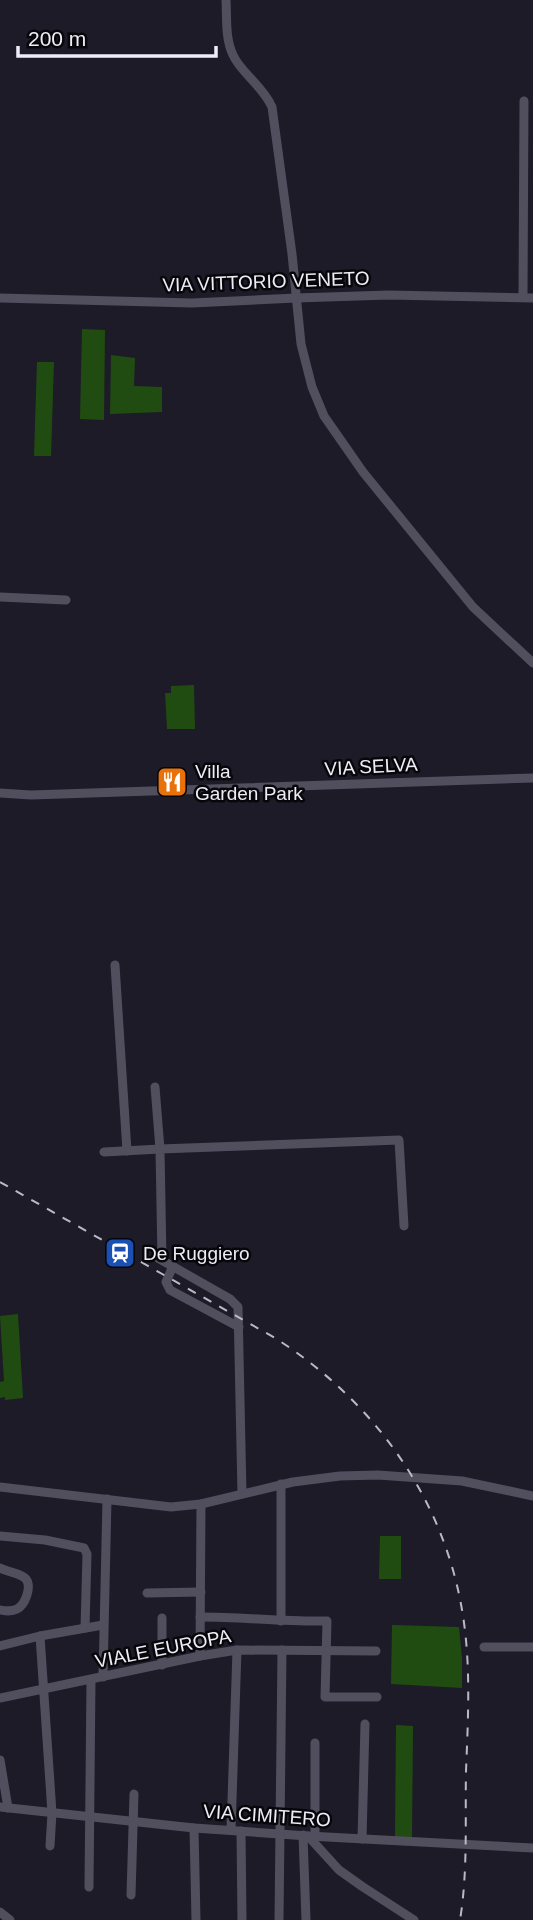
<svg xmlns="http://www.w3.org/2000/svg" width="533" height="1920" viewBox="0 0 533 1920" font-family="Arial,sans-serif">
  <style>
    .green { fill: #204c12 }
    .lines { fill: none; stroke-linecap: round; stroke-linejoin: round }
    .minor { stroke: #514f5e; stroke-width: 9 }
    .rail { stroke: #bbbac4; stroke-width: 2; stroke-dasharray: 9 9; stroke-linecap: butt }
    .labels { text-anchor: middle; stroke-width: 5; stroke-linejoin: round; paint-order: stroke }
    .street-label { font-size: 19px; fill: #eeedf6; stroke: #07070b }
    .poi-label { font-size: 19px; fill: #eeedf6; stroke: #07070b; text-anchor: start }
  </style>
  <rect width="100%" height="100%" fill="#1d1b27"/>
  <!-- green -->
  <g class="green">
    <path d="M82 329 105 330 104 420 80 419Z"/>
    <path d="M111 355 135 358 134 386 162 387V412L110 414Z"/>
    <path d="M37 362H54L51 456H34Z"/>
    <path d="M194 685 195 729H167L165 693H171V686Z"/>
    <path d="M18 1314 23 1398 5 1400V1397L0 1398V1382L4 1381 0 1316Z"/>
    <path d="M380 1536H401V1579H379Z"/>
    <path d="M392 1625 459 1627 462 1658V1688L391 1684Z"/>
    <path d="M396 1725 413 1726 412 1838 395 1837Z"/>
  </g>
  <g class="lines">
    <!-- minor -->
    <g class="minor">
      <path d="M226 0C227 17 225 39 233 55 241 73 262 85 272 107L292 254 301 344 312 387 324 416 363 472 473 607 533 663"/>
      <path d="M523 297 524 101"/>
      <path d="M0 298 192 303 296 298 389 295 533 298"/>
      <path d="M0 597 66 600"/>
      <path d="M0 793 31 795 533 778"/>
      <path d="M115 965 127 1151"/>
      <path d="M104 1152 160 1149 155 1087"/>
      <path d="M158 1258 230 1299 238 1307 242 1494"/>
      <path d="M162 1260 160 1149 399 1140 404 1226"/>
      <path d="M173 1266 166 1282 170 1290 239 1327"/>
      <path d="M281 1484V1621"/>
      <path d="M0 1487 171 1507 201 1504 293 1482 340 1476 378 1475 462 1481 533 1496"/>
      <path d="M0 1536 45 1540 84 1548 87 1554 85 1628"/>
      <path d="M0 1568C7 1572 21 1573 26 1579 32 1587 25 1605 17 1609 11 1612 6 1611 0 1610"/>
      <path d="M147 1593 201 1592"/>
      <path d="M200 1617C243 1617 285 1622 327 1621L325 1697H377"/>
      <path d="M162 1618V1665"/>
      <path d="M40 1636 52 1813 50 1846"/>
      <path d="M0 1646 40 1636 103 1625"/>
      <path d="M484 1647H533"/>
      <path d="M200 1656 201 1504"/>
      <path d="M103 1677 107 1499"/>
      <path d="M0 1698 200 1656 237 1650 376 1651"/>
      <path d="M0 1760 8 1808"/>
      <path d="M0 1807 194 1828 308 1836 533 1848"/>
      <path d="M194 1828 196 1920"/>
      <path d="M231 1830 237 1650"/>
      <path d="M241 1831 242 1920"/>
      <path d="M303 1835 306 1920"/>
      <path d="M308 1836 339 1870 363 1887 414 1920"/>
      <path d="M315 1836V1743"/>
      <path d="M362 1839 365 1724"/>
      <path d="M89 1887 91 1680"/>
      <path d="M131 1895 134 1794"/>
      <path d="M0 1912 10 1920"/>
      <path d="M279 1920 282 1650"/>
    </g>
    <!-- rail -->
    <path class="rail" d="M0 1182 275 1338C374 1401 445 1499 463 1616 471 1667 468 1720 466 1771 465 1820 468 1871 460 1920"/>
  </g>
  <!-- icons -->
  <defs>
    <g id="restaurant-square" transform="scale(1.575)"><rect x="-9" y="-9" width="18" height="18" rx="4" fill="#e8710a" stroke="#07070b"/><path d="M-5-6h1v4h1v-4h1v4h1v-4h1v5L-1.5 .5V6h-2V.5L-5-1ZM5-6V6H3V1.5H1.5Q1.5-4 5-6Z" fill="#fff"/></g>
    <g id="station-square" transform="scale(1.575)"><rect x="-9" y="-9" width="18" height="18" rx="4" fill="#1a4fb4" stroke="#07070b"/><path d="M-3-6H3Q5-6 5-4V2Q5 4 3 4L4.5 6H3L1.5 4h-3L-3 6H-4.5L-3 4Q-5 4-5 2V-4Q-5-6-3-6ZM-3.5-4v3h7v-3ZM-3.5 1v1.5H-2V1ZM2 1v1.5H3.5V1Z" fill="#fff"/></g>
  </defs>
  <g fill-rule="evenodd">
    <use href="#restaurant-square" x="172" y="782"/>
    <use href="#station-square" x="120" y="1253"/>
  </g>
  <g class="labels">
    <!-- street labels -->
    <g class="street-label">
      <text transform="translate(266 281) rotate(-2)" y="7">VIA VITTORIO VENETO</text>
      <text transform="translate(371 766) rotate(-3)" y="7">VIA SELVA</text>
      <text transform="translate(163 1648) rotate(-11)" y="7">VIALE EUROPA</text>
      <text transform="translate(267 1815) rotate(4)" y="7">VIA CIMITERO</text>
    </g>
    <!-- poi labels -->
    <g class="poi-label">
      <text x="195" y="778">Villa<tspan x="195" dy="22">Garden Park</tspan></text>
      <text x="143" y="1260">De Ruggiero</text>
    </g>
  </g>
  <!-- scale -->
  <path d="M18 46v10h198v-10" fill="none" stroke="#eeedf6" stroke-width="3.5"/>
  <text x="28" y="46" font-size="21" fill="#eeedf6" stroke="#07070b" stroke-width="5" paint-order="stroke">200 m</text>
</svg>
